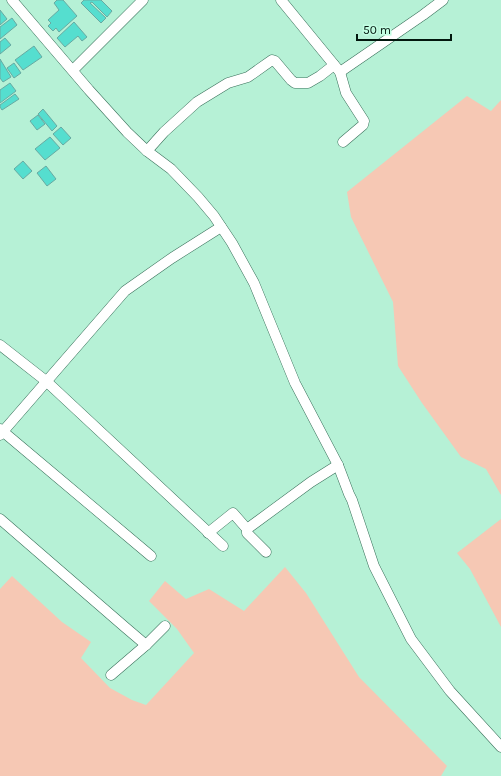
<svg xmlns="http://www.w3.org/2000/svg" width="501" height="776" viewBox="0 0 501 776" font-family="Karla,sans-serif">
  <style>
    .green { fill: #f6c8b4 }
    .building { fill: #55decf; stroke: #68aaa2 }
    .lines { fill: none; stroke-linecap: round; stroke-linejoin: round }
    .street-casing { stroke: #3a715b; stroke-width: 11 }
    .street { stroke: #fff; stroke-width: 10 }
  </style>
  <rect width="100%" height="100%" fill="#b6f1d6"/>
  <!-- green -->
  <g class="green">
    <path d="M467 96 491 111 501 100V495L486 469 461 457 422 403 398 366 393 302 351 217 347 192Z"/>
    <path d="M501 519V627L470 569 457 553Z"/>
    <path d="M285 567 306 593 359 677 447 766 441 776H0V589L12 576 62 622 91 642 81 658 110 688 132 700 146 705 194 653 177 629 149 601 165 581 186 599 209 589 244 611Z"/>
  </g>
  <!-- building -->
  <g class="building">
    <path d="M57 0H63L77 16 59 32 56 28 53 31 48 26 51 23 48 20 59 10 54 3Z"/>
    <path d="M84 0H101L112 11 107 17 92 2 90 3 106 18 101 23 81 3Z"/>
    <path d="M0 10 7 19 0 25Z"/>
    <path d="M12 18 17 25 0 39V27Z"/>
    <path d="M74 22 87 37 82 41 78 36 65 47 57 38Z"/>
    <path d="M5 38 11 45 0 54V42Z"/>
    <path d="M34 46 42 57 23 70 15 60Z"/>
    <path d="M0 59 11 77 3 82 0 78Z"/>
    <path d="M14 63 21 73 14 78 7 68Z"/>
    <path d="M10 83 16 91 0 103V90Z"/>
    <path d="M15 94 19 99 2 110 0 107V105Z"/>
    <path d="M43 109 57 126 52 131 38 114Z"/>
    <path d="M38 115 45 124 37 130 30 121Z"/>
    <path d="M61 127 71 138 63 145 53 134Z"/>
    <path d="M50 137 60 148 45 160 35 149Z"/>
    <path d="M23 161 32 171 23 179 14 169Z"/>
    <path d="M46 166 56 179 47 186 37 173Z"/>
  </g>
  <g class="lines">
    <!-- street casing -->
    <g class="street-casing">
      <g id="street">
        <path d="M12 0 89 90 127 132 147 151 171 169 198 197 214 216 232 243 254 283 295 383 338 465 349 494 352 500 374 566 411 639 450 691 501 747"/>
        <path d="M281 0 340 72 346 93 364 121 363 125 343 142"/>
        <path d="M73 70 143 0"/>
        <path d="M340 72 423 15 443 0"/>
        <path d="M147 151 164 132 197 102 228 83 248 77 272 60 275 61 291 80 295 83H308L320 76 334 65"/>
        <path d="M0 345 46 381 223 546"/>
        <path d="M0 429 151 556"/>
        <path d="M0 435 125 291 172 258 221 227"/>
        <path d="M0 519 126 628 146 645"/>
        <path d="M208 533 233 513 247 529"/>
        <path d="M266 552 247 533V529L311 482 338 465"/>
        <path d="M111 675 146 645 165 626"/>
      </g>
    </g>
    <!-- street -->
    <use href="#street" class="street"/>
  </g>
  <!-- scale -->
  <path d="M357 34v6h94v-6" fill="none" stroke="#02170e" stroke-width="2"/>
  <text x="363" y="34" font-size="12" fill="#02170e" stroke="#c3fee3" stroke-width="3" paint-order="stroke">50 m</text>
</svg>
